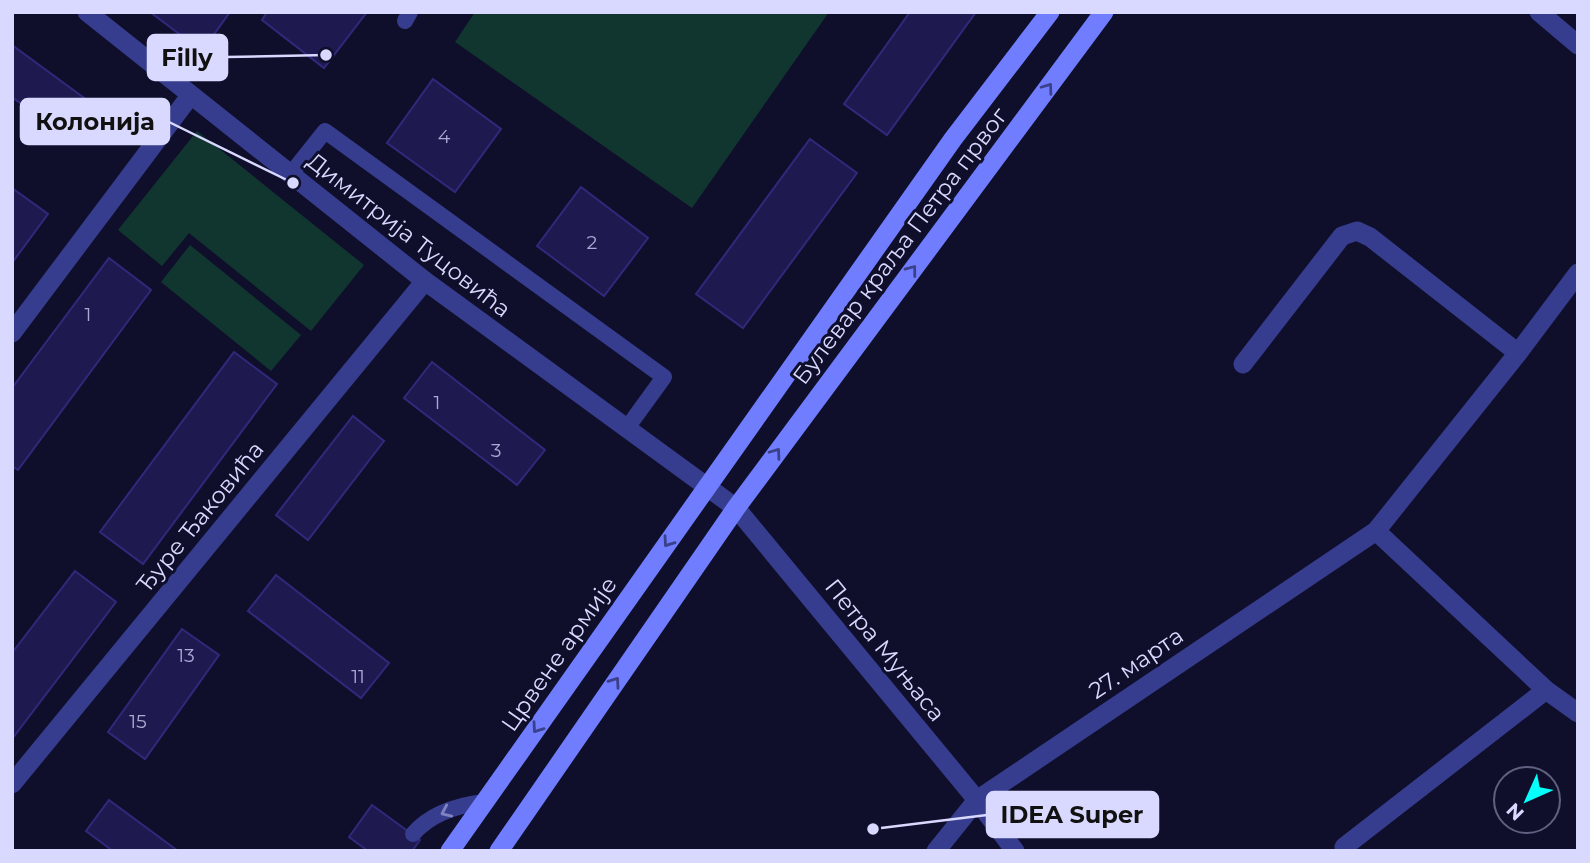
<svg xmlns="http://www.w3.org/2000/svg" width="1590" height="863" viewBox="0 0 1590 863" font-family="Montserrat,sans-serif">
  <style>
    .green { fill: #113630 }
    .building { fill: #1e194e; stroke: #30297c; stroke-width: 2 }
    .lines { fill: none; stroke-linecap: round; stroke-linejoin: round }
    .service { stroke: #363d8e; stroke-width: 16 }
    .minor { stroke: #363d8e; stroke-width: 19 }
    .secondary { stroke: #707dff; stroke-width: 19 }
    .oneway { stroke: #3b408a }
    .oneway2 { stroke: #7f83c1 }
    .labels { text-anchor: middle; stroke-width: 6; stroke-linejoin: round; paint-order: stroke }
    .number-label { font-size: 19px; fill: #aaa9d3 }
    .street-label { font-size: 23px; fill: #d9d9ff; stroke: #100f2b }
    .leader { fill: none; stroke: #d9d9ff; stroke-width: 2.5 }
    .callout-dot { fill: #d9d9ff; stroke: #100f2b; stroke-width: 2.5 }
    .callout { fill: #d9d9ff; stroke: #d9d9ff; stroke-width: 2.5 }
    .callout-label { font-size: 24px; text-anchor: middle; font-weight: bold; fill: #111 }
  </style>
  <rect width="100%" height="100%" fill="#100f2b"/>
  <!-- green -->
  <g class="green">
    <path d="M475 12H829L692 208 455 42Z"/>
    <path d="M197 131 364 265 311 331 189 233 162 266 118 230Z"/>
    <path d="M190 245 301 335 271 371 161 282Z"/>
  </g>
  <!-- building -->
  <g class="building">
    <path d="M150 12H230L202 51Z"/>
    <path d="M267 12H367L324 68 262 20Z"/>
    <path d="M910 12H976L887 135 844 104Z"/>
    <path d="M12 45 95 106 70 140 12 97Z"/>
    <path d="M433 79 501 129 455 192 387 143Z"/>
    <path d="M810 139 857 173 743 328 696 294Z"/>
    <path d="M581 187 648 238 604 296 537 246Z"/>
    <path d="M12 188 48 214 12 263Z"/>
    <path d="M109 258 151 290 18 470 12 466V388Z"/>
    <path d="M234 352 277 384 143 564 100 532Z"/>
    <path d="M432 362 545 450 517 485 404 398Z"/>
    <path d="M353 416 384 441 308 540 276 515Z"/>
    <path d="M75 571 116 602 12 739V653Z"/>
    <path d="M276 575 389 663 361 698 248 611Z"/>
    <path d="M182 629 219 655 145 759 108 732Z"/>
    <path d="M109 800 178 851H113L86 831Z"/>
    <path d="M372 805 420 840 412 851H368L349 837Z"/>
  </g>
  <g class="lines">
    <!-- service -->
    <g class="service">
      <path d="M405 21 410 12"/>
      <path d="M290 175 325 131 664 377 627 428"/>
      <path d="M413 834C431 813 458 805 485 802"/>
    </g>
    <!-- minor -->
    <g class="minor">
      <path d="M87 12 425 281 736 508 977 800 1015 851"/>
      <path d="M1539 12 1578 45"/>
      <path d="M12 333 190 96"/>
      <path d="M1243 364 1342 236 1357 231 1370 237 1518 353"/>
      <path d="M1376 531 1546 690 1578 713"/>
      <path d="M12 784 425 281"/>
      <path d="M1344 847 1546 690"/>
      <path d="M936 851 977 800 1376 531 1518 353 1578 273"/>
    </g>
    <!-- secondary -->
    <g class="secondary">
      <path d="M450 851 953 139 1050 12"/>
      <path d="M499 851 736 508 1104 12"/>
    </g>
  </g>
  <!-- one-way arrows -->
  <defs><path id="oneway-chevron" d="M-2-3.5L2.5 0L-2 3.5" fill="none" stroke-width="1.6" stroke-linecap="round" stroke-linejoin="round" transform="scale(1.75)"/></defs>
  <g class="oneway">
    <use href="#oneway-chevron" transform="translate(1048 88) rotate(-54)"/>
    <use href="#oneway-chevron" transform="translate(912 270) rotate(-53)"/>
    <use href="#oneway-chevron" transform="translate(776 453) rotate(-54)"/>
    <use href="#oneway-chevron" transform="translate(668 542) rotate(125)"/>
    <use href="#oneway-chevron" transform="translate(615 682) rotate(-55)"/>
    <use href="#oneway-chevron" transform="translate(537 728) rotate(125)"/>
  </g>
  <use class="oneway2" href="#oneway-chevron" transform="translate(446 812) rotate(156)"/>
  <g class="labels">
    <!-- number labels -->
    <g class="number-label">
      <text x="444" y="143">4</text>
      <text x="592" y="249">2</text>
      <text x="88" y="321">1</text>
      <text x="437" y="409">1</text>
      <text x="496" y="457">3</text>
      <text x="186" y="662">13</text>
      <text x="358" y="683">11</text>
      <text x="138" y="728">15</text>
    </g>
    <!-- street labels -->
    <g class="street-label">
      <text transform="translate(409 235) rotate(38)" y="8">Димитрија Туцовића</text>
      <text transform="translate(900 246) rotate(-53)" y="8">Булевар краља Петра првог</text>
      <text transform="translate(200 517) rotate(-51)" y="8">Ђуре Ђаковића</text>
      <text transform="translate(885 650) rotate(51)" y="8">Петра Муњаса</text>
      <text transform="translate(559 654) rotate(-55)" y="8">Црвене армије</text>
      <text transform="translate(1136 663) rotate(-34)" y="8">27. марта</text>
    </g>
  </g>
  <!-- callouts -->
  <path class="leader" d="M326 55L227 57M293 183L169 122M873 829L987 815"/>
  <g class="callout-dot">
    <circle cx="326" cy="55" r="7"/>
    <circle cx="293" cy="183" r="7"/>
    <circle cx="873" cy="829" r="7"/>
  </g>
  <g class="callout">
    <rect x="148" y="35" width="79" height="45" rx="7"/>
    <rect x="21" y="99" width="148" height="45" rx="7"/>
    <rect x="987" y="792" width="171" height="45" rx="7"/>
  </g>
  <g class="callout-label">
    <text x="187" y="66">Filly</text>
    <text x="95" y="130">Колонија</text>
    <text x="1072" y="823">IDEA Super</text>
  </g>
  <!-- border -->
  <rect width="1590" height="863" fill="none" stroke="#d9d9ff" stroke-width="28"/>
  <!-- north arrow -->
  <g transform="translate(1527 800) rotate(225)"><circle r="33" fill="#100f2b" stroke="#606080" stroke-width="2"/>
  <path d="M0-5L12 26L0 18L-12 26Z" fill="#05fffb"/>
  <text y="-10" font-size="19" font-weight="bold" text-anchor="middle" fill="#d9d9ff">N</text>
  </g>
</svg>
